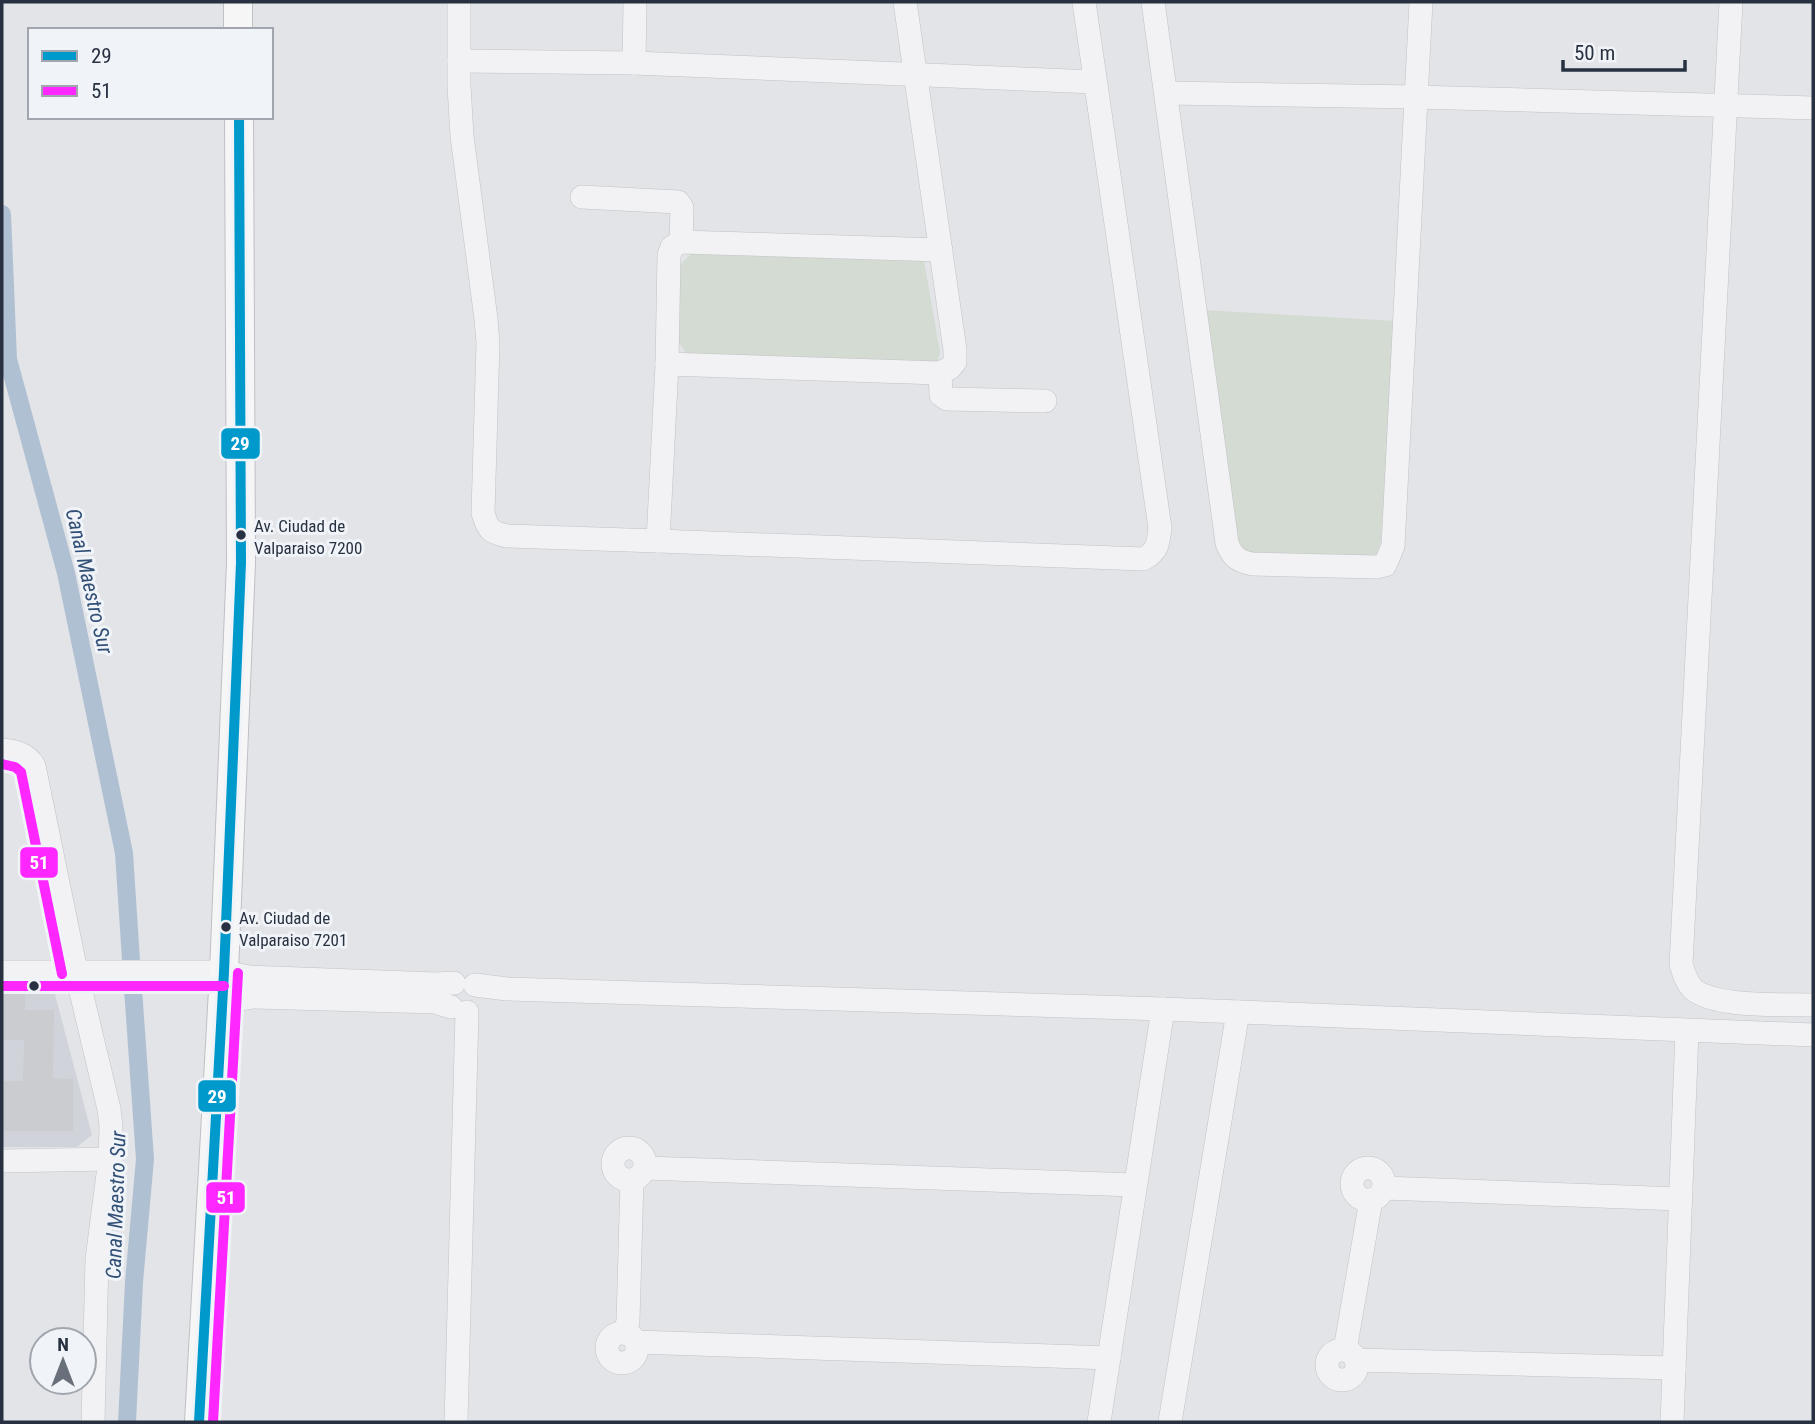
<svg xmlns="http://www.w3.org/2000/svg" width="1815" height="1424" viewBox="0 0 1815 1424" font-family="'Roboto Condensed',sans-serif">
  <style>
    .built { fill: #d0d4da }
    .green { fill: #d3dbd2 }
    .lines { fill: none; stroke-linecap: round; stroke-linejoin: round }
    .canal { stroke: #b0c0d3; stroke-width: 18 }
    .building { fill: #cacccf }
    .minor-casing { stroke: #c0c2c5; stroke-width: 24 }
    .major-casing { stroke: #bec1c5; stroke-width: 30 }
    .minor { stroke: #f2f2f4; stroke-width: 23 }
    .major { stroke: #f6f6f7; stroke-width: 28 }
    .bus-1-casing { stroke: #f0f3f7; stroke-width: 16 }
    .bus-2-casing { stroke: #f0f3f7; stroke-width: 16 }
    .bus-1 { stroke: #0099cb; stroke-width: 10 }
    .bus-2 { stroke: #fe27ff; stroke-width: 10 }
    .bus-dot { fill: #283141; stroke: #f0f3f7; stroke-width: 2.5 }
    .labels { text-anchor: middle; stroke-width: 6; stroke-linejoin: round; paint-order: stroke }
    .bus-label { font-size: 17px; fill: #283141; stroke: #f0f3f7; text-anchor: start }
    .water-label { font-size: 21px; font-style: italic; fill: #325076; stroke: #f0f3f7 }
    .line-badge { stroke: #f0f3f7; stroke-width: 2.5 }
    .badge-label { font-size: 19px; text-anchor: middle; font-weight: bold; fill: #fff }
  </style>
  <rect width="100%" height="100%" fill="#e2e4e7"/>
  <!-- built -->
  <path class="built" d="M2 982 52 983 92 1135 77 1147H2Z"/>
  <!-- green -->
  <g class="green">
    <path d="M691 254 924 261 940 352 936 366 690 358 678 341V267Z"/>
    <path d="M1204 310 1395 321 1381 541 1377 554 1370 559 1249 553 1241 549 1237 539Z"/>
  </g>
  <g class="lines">
    <!-- canal -->
    <g class="canal">
      <path d="M2 214 8 359 66 573 124 853 131 960"/>
      <path d="M127 1422 134 1282 145 1159 133 989"/>
    </g>
  </g>
  <!-- building -->
  <path class="building" d="M2 993H25V1010H54L53 1078 73 1079V1131H2V1081H23L24 1040H2Z"/>
  <g class="lines">
    <!-- minor casing -->
    <g class="minor-casing">
      <g id="minor">
        <path d="M459 2V86L462 136 486 319 488 343 483 513C488 530 490 532 507 536L658 541 1143 559C1158 551 1158 544 1160 528L1084 2"/>
        <path d="M1153 2 1227 543C1232 557 1238 561 1252 564L1376 567 1385 565 1393 546 1421 2"/>
        <path d="M1731 2 1681 964C1684 974 1686 982 1693 989 1715 1008 1783 1004 1813 1005"/>
        <path d="M459 61 634 63 1095 82"/>
        <path d="M634 63 635 2"/>
        <path d="M1167 93 1416 97 1813 108"/>
        <path d="M582 197 678 202 682 208 681 242"/>
        <path d="M667 364 940 373 950 368 955 362V350L905 2"/>
        <path d="M940 373 941 395 947 399 1045 401"/>
        <path d="M658 541 667 364 669 255 672 247 681 242 941 250"/>
        <path d="M2 750C15 751 27 754 34 766L76 971 109 1109 111 1127 110 1159 97 1259 93 1422"/>
        <path d="M2 972H224L249 977 436 984 454 983"/>
        <path d="M475 985 507 989 1163 1009 1099 1422"/>
        <path d="M223 1002 253 997 435 1002 451 1007"/>
        <path d="M1163 1009 1813 1035"/>
        <circle cx="629" cy="1164" r="16"/>
        <path d="M2 1161 110 1159"/>
        <path d="M645 1168 1135 1185"/>
        <circle cx="1368" cy="1184" r="16"/>
        <path d="M1384 1188 1680 1199"/>
        <path d="M625 1333 628 1321 632 1180"/>
        <circle cx="622" cy="1348" r="15"/>
        <path d="M636 1342 1109 1358"/>
        <path d="M1345 1350 1371 1200"/>
        <circle cx="1342" cy="1365" r="15"/>
        <path d="M1356 1360 1674 1368"/>
        <path d="M456 1422 467 1012"/>
        <path d="M1170 1422 1238 1012"/>
        <path d="M1672 1422 1687 1031"/>
      </g>
    </g>
    <!-- major casing -->
    <g class="major-casing">
      <g id="major">
        <path d="M238 2V30"/>
        <path d="M199 1422 224 972 241 563 239 117"/>
      </g>
    </g>
    <!-- minor -->
    <use href="#minor" class="minor"/>
    <!-- major -->
    <use href="#major" class="major"/>
    <!-- bus-1 casing -->
    <g class="bus-1-casing">
      <path id="bus-1" d="M199 1422 224 972 241 563 239 117"/>
    </g>
    <!-- bus-2 casing -->
    <g class="bus-2-casing">
      <g id="bus-2">
        <path d="M2 764 15 767 21 772 62 974"/>
        <path d="M2 986H224"/>
        <path d="M213 1422 238 973"/>
      </g>
    </g>
    <!-- bus-1 -->
    <use href="#bus-1" class="bus-1"/>
    <!-- bus-2 -->
    <use href="#bus-2" class="bus-2"/>
  </g>
  <!-- markers -->
  <g class="bus-dot">
    <circle cx="241" cy="535" r="6"/>
    <circle cx="226" cy="927" r="6"/>
    <circle cx="34" cy="986" r="6"/>
  </g>
  <g class="labels">
    <!-- bus labels -->
    <g class="bus-label">
      <text x="254" y="532">Av. Ciudad de<tspan x="254" dy="22">Valparaiso 7200</tspan></text>
      <text x="239" y="924">Av. Ciudad de<tspan x="239" dy="22">Valparaiso 7201</tspan></text>
    </g>
    <!-- water labels -->
    <g class="water-label">
      <text transform="translate(89 581) rotate(77)" y="7">Canal Maestro Sur</text>
      <text transform="translate(116 1205) rotate(-88)" y="7">Canal Maestro Sur</text>
    </g>
  </g>
  <g class="line-badge">
    <rect x="220" y="427" width="41" height="33" rx="7" fill="#0099cb"/>
    <rect x="19" y="846" width="40" height="33" rx="7" fill="#fe27ff"/>
    <rect x="197" y="1079" width="40" height="34" rx="7" fill="#0099cb"/>
    <rect x="205" y="1181" width="41" height="33" rx="7" fill="#fe27ff"/>
  </g>
  <g class="badge-label">
    <text x="240" y="450">29</text>
    <text x="39" y="869">51</text>
    <text x="217" y="1103">29</text>
    <text x="226" y="1204">51</text>
  </g>
  <!-- border -->
  <rect width="1815" height="1424" fill="none" stroke="#283141" stroke-width="7"/>
  <!-- legend -->
  <rect x="28" y="28" width="245" height="91" fill="#f0f3f7" stroke="#a0a5ae" stroke-width="2"/>
  <rect x="42" y="51" width="35" height="10" fill="#0099cb" stroke="#a0a5ae" stroke-width="2"/>
  <text x="91" y="63" font-size="21" fill="#283141">29</text>
  <rect x="42" y="86" width="35" height="10" fill="#fe27ff" stroke="#a0a5ae" stroke-width="2"/>
  <text x="91" y="98" font-size="21" fill="#283141">51</text>
  <!-- north arrow -->
  <g transform="translate(63 1361)"><circle r="33" fill="#f0f3f7" stroke="#a0a5ae" stroke-width="2"/>
  <path d="M0-5L12 26L0 18L-12 26Z" fill="#69707b"/>
  <text y="-10" font-size="19" font-weight="bold" text-anchor="middle" fill="#283141">N</text>
  </g>
  <!-- scale -->
  <path d="M1563 60v10h122v-10" fill="none" stroke="#283141" stroke-width="3.5"/>
  <text x="1574" y="60" font-size="21" fill="#283141" stroke="#f0f3f7" stroke-width="5" paint-order="stroke">50 m</text>
</svg>
